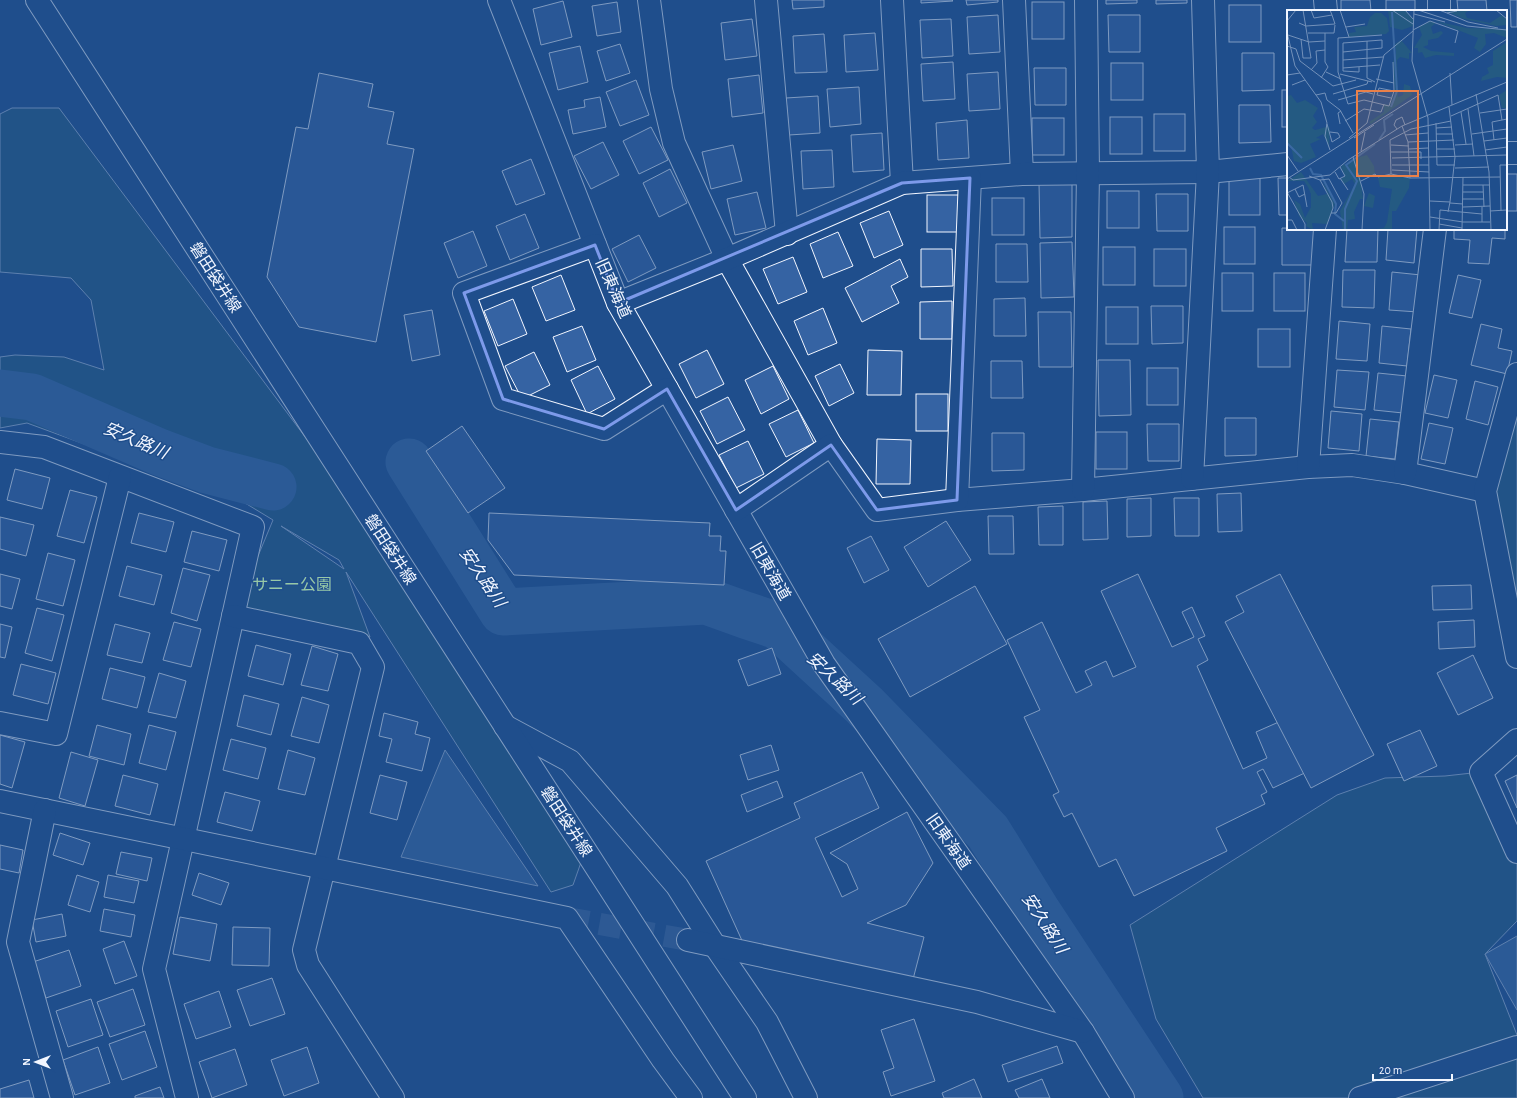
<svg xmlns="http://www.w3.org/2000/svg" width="1517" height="1098" viewBox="0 0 1517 1098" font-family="'Alegreya Sans','Noto Sans JP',sans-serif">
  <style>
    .green { fill: #245a82; stroke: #a8bbd7; fill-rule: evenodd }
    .water { fill: #3b69a3; stroke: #a8bbd7 }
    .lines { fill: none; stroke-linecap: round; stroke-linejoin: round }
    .river { stroke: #3b69a3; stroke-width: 47 }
    .building { fill: #3563a3; stroke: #f2f6ff }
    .minor-tunnel { stroke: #3f679d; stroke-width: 22; stroke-dasharray: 22 11; stroke-linecap: butt }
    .minor-casing { stroke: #f2f6ff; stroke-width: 24 }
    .major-casing { stroke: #f2f6ff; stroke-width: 24 }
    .minor { stroke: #1f4e8c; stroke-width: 22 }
    .major { stroke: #1f4e8c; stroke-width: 22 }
    .marked { fill: none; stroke: #7d9aea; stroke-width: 3; stroke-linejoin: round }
    .labels { text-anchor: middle; stroke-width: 3; stroke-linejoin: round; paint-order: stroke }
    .street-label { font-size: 16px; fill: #f2f6ff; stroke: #1f4e8c }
    .park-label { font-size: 16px; fill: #97c8a6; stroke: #1f4e8c }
    .water-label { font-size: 17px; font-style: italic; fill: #f2f6ff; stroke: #1f4e8c }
    .inset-river { fill: none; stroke: #3b69a3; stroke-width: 2 }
    .inset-road { fill: none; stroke: #7391ba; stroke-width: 1 }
    .view { fill: #ea8049; fill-opacity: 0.15; stroke: #ea8049; stroke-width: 2 }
    .inset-edge { fill: none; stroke: #f2f6ff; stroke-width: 2 }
  </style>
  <rect width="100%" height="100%" fill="#1f4e8c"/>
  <!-- green -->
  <g class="green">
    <path d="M12 108H59L404 569 585 851 573 885 551 892 346 572 370 637 233 616 273 520 245 503 27 423 0 428V357L15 355 64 357 104 370 91 300 71 278 0 272V114ZM281 526 339 560 344 569Z"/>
    <path d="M1517 374V606L1485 491Z"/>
    <path d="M1481 772 1517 852V921L1485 954 1517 1035V1098H1203L1156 1019 1130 925 1337 795 1385 778 1445 776Z"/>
  </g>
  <!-- water -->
  <g class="water">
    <path d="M445 750 538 886 401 857Z"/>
    <path d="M1517 936V1010L1485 954Z"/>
  </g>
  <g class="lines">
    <!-- river -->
    <g class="river">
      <path d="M0 393 32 397 159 452 207 470 273 487"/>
      <path d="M409 462 503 612 706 601 745 615 778 626 864 705 988 832 1038 913 1160 1098"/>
    </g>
  </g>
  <!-- building -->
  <g class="building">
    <path d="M792 0H824V7L793 9Z"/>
    <path d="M921 0H952L953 1 921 3Z"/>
    <path d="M966 0H998V2L967 5Z"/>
    <path d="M1106 0H1137V3L1106 4Z"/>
    <path d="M1156 0H1187V3L1156 4Z"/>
    <path d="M1341 0H1370L1371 11H1341Z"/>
    <rect x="1386" y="0" width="29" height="11"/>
    <path d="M1457 0H1486L1487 11H1458Z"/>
    <path d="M1510 0H1517V27H1511Z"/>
    <path d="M563 1 572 37 541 45 533 9Z"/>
    <path d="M617 2 621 32 597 36 592 6Z"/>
    <rect x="1032" y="2" width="32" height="37"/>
    <rect x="1229" y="5" width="32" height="37"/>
    <path d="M998 15 1000 52 969 54 967 17Z"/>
    <path d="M1108 15H1140V52H1109Z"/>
    <path d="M752 19 757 56 725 60 721 23Z"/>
    <path d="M951 19 953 56 922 58 920 20Z"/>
    <path d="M875 33 878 70 846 72 844 35Z"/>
    <path d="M824 34 827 72 795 73 793 36Z"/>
    <path d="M620 44 630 73 606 81 597 51Z"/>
    <path d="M580 46 588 82 558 90 549 53Z"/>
    <path d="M1242 53H1274V90L1242 91Z"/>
    <path d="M953 62 955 99 923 101 921 64Z"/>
    <rect x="1111" y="63" width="32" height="37"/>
    <path d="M1034 68H1066V105H1035Z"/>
    <path d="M998 72 1000 109 969 111 967 74Z"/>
    <path d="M319 73 373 84 368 107 394 112 387 144 414 149 376 342 299 327 267 277 296 127 308 129Z"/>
    <path d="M759 75 763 113 732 117 728 79Z"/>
    <path d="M636 80 649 115 620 126 606 92Z"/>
    <path d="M859 87 861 124 830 127 827 89Z"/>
    <rect x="1282" y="90" width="6" height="37"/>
    <path d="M818 96 820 133 789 135 786 98Z"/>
    <path d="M600 97 606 127 573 134 568 110 585 107 584 100Z"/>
    <path d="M1239 105H1270L1271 142 1239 143Z"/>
    <rect x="1154" y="114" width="31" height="37"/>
    <rect x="1110" y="117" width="32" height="37"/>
    <rect x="1032" y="118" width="32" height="37"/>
    <path d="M967 120 969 158 938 160 936 123Z"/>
    <path d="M651 127 668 160 639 174 623 141Z"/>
    <path d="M882 133 884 170 853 172 851 135Z"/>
    <path d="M603 142 619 175 591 189 574 156Z"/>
    <path d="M733 145 742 181 711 189 702 152Z"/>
    <path d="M832 150 834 187 803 189 801 151Z"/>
    <path d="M531 159 545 194 516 205 502 171Z"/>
    <path d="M670 169 687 203 659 217 643 183Z"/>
    <rect x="1506" y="174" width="11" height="37"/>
    <rect x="1229" y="178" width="31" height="37"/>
    <path d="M1278 178H1288V215H1279Z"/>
    <path d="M1072 182V237L1040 238 1039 183Z"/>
    <rect x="1107" y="191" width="32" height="37"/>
    <path d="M757 192 766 228 735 235 727 199Z"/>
    <path d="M1156 194H1188V231H1157Z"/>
    <rect x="927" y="195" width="32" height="37"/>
    <rect x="992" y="198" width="32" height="37"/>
    <path d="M889 211 903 245 874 258 860 223Z"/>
    <path d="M525 214 539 248 510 260 496 226Z"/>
    <rect x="1224" y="227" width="31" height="37"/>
    <path d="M1282 228 1314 229V265H1282Z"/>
    <path d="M1347 229H1378L1377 262H1345Z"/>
    <path d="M1388 229H1417L1414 263 1386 260Z"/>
    <path d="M1454 229H1505V239L1492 238 1489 264 1468 263 1470 240 1454 239Z"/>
    <path d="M473 231 487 266 458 278 444 243Z"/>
    <path d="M838 232 853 266 823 278 810 244Z"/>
    <path d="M639 235 656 268 628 282 612 249Z"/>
    <path d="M1072 242 1074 297 1041 298 1040 243Z"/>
    <path d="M996 244H1027L1028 282H996Z"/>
    <rect x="1103" y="247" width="32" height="38"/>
    <path d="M921 249H952L953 286 921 287Z"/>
    <rect x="1154" y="249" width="32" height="37"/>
    <path d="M793 257 807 292 778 304 763 269Z"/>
    <path d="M900 259 908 277 891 286 899 303 862 322 845 288Z"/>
    <path d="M1343 270H1375L1374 308 1342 307Z"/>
    <path d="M1392 272 1421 275 1418 312 1389 310Z"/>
    <rect x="1222" y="273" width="31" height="38"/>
    <rect x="1274" y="273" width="31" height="38"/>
    <path d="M561 275 575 310 546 321 532 287Z"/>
    <path d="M1458 275 1481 280 1472 318 1449 313Z"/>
    <path d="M1025 298 1026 336H994V299Z"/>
    <path d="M513 299 527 334 498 346 484 311Z"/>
    <path d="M952 301V339H920V302Z"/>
    <path d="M1151 306H1183V343L1152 344Z"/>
    <rect x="1106" y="307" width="32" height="37"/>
    <path d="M823 308 837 343 808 355 794 321Z"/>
    <path d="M432 310 440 355 412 361 404 315Z"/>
    <path d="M1038 312H1071L1072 367H1039Z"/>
    <path d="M1339 321 1370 324 1367 361 1336 359Z"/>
    <path d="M1481 324 1502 329 1498 348 1512 351 1507 374 1471 365Z"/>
    <path d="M582 326 596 360 567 372 553 337Z"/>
    <path d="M1382 326 1411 329 1407 366 1379 363Z"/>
    <rect x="1258" y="329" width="32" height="38"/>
    <path d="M707 350 724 384 696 398 679 364Z"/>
    <path d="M868 350 902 351 901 395H867Z"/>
    <path d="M534 352 550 385 522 399 505 366Z"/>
    <path d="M1098 360H1130L1131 415 1099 416Z"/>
    <path d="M991 361H1022L1023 398H991Z"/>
    <path d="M840 364 854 393 829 406 815 376Z"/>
    <path d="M598 366 615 399 587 414 571 380Z"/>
    <path d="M773 366 789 399 761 414 745 380Z"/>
    <rect x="1147" y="368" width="31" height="37"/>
    <path d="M1337 370 1369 372 1365 410 1334 407Z"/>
    <path d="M1378 373 1407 376 1403 413 1374 410Z"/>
    <path d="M1434 375 1457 380 1448 418 1425 413Z"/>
    <path d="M1475 381 1498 387 1488 425 1466 419Z"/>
    <rect x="916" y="394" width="32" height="37"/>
    <path d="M728 397 745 430 717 444 700 411Z"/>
    <path d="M798 410 814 443 786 457 769 424Z"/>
    <path d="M1331 411 1362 414 1359 451 1328 448Z"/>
    <path d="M1225 418H1256V455L1225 456Z"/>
    <path d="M1370 419 1399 422 1395 459 1366 456Z"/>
    <path d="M1429 423 1453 428 1445 464 1421 459Z"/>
    <path d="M1147 424H1179V461H1148Z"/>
    <path d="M462 426 505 488 468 513 426 451Z"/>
    <rect x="1096" y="432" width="31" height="37"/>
    <path d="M992 433H1024V470L992 471Z"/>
    <path d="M877 439 911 440 910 484H876Z"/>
    <path d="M748 441 764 474 736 488 719 455Z"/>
    <path d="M15 469 50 478 42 509 7 500Z"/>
    <path d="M70 490 97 497 84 543 57 536Z"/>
    <path d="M1241 493 1242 531 1218 532 1217 494Z"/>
    <path d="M1151 498V536L1127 537V499Z"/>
    <path d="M1174 498H1199V536H1175Z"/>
    <path d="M1107 501 1108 539 1083 540V502Z"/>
    <path d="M1063 506V545H1039L1038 507Z"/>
    <path d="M139 513 174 522 166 552 131 543Z"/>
    <path d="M489 513 710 523 709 536H721L720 551H726L724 585 514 575 488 540Z"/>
    <path d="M988 516H1013L1014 554H989Z"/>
    <path d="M0 517 34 525 26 556 0 549Z"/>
    <path d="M946 521 971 560 928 587 904 547Z"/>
    <path d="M192 531 227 540 219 571 184 562Z"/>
    <path d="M871 536 889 570 864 583 847 548Z"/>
    <path d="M48 553 75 560 63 606 36 599Z"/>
    <path d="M127 566 162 575 154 605 119 596Z"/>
    <path d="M183 568 210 575 197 621 171 613Z"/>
    <path d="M0 574 20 579 12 609 0 606Z"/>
    <path d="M1138 574 1172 647 1194 637 1182 612 1192 607 1205 636 1198 639 1208 660 1197 666 1243 769 1267 758 1256 732 1281 721 1288 737 1297 736 1313 769 1273 788 1263 769 1257 772 1267 792 1261 795 1265 804 1216 828 1227 851 1134 896 1116 859 1099 867 1072 813 1064 817 1053 795 1059 792 1024 717 1040 710 1007 640 1042 622 1076 693 1092 685 1085 671 1106 661 1113 677 1136 667 1101 591Z"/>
    <path d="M1280 574 1374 755 1311 788 1225 622 1244 612 1236 596Z"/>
    <path d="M1471 585 1472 609 1433 610 1432 586Z"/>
    <path d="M975 586 1007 644 910 697 878 639Z"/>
    <path d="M37 608 64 615 52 661 25 653Z"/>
    <path d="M1474 620 1475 647 1439 649 1438 622Z"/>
    <path d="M174 622 201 629 191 667 163 660Z"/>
    <path d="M0 624 12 627 5 658 0 657Z"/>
    <path d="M115 624 150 633 142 663 107 655Z"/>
    <path d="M256 645 291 654 283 685 248 676Z"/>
    <path d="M312 646 338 654 328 691 301 685Z"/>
    <path d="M772 648 781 674 748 686 738 660Z"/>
    <path d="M1473 655 1493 698 1458 715 1437 673Z"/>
    <path d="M21 664 56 673 48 704 13 695Z"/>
    <path d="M110 668 145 677 137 708 102 699Z"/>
    <path d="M159 673 186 681 176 718 148 712Z"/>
    <path d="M244 695 279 704 271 735 237 726Z"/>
    <path d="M302 697 329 705 319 743 291 736Z"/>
    <path d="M384 713 418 722 415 734 430 738 422 771 386 762 392 739 379 736Z"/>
    <path d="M97 725 131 734 124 765 89 756Z"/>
    <path d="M149 725 176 732 166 770 139 763Z"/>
    <path d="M1420 730 1437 766 1404 781 1387 744Z"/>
    <path d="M0 735 25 742 12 788 0 784Z"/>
    <path d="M231 739 266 748 258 779 223 770Z"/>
    <path d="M771 745 779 770 748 780 740 755Z"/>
    <path d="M288 750 315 758 305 795 278 789Z"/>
    <path d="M71 752 98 760 85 806 59 798Z"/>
    <path d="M862 772 879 808 815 838 842 897 858 889 847 864 830 853 907 812 933 863 906 905 867 923 924 937 911 987 744 945 706 861 800 818 794 803Z"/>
    <path d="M123 775 158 784 150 815 115 806Z"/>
    <path d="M380 775 407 782 397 820 370 813Z"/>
    <path d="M1517 775V808L1505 781Z"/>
    <path d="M777 781 783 797 747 812 741 795Z"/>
    <path d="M225 792 260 801 252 831 217 822Z"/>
    <path d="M60 833 90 843 83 865 53 855Z"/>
    <path d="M0 845 23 850 19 873 0 869Z"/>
    <path d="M121 852 152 858 147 881 116 874Z"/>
    <path d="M199 873 229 883 221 905 192 895Z"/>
    <path d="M77 875 99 882 90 912 68 905Z"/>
    <path d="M108 875 139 881 134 903 104 897Z"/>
    <path d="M104 909 135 915 131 937 100 931Z"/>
    <path d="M62 914 66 936 36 942 32 920Z"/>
    <path d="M180 917 217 924 210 961 173 954Z"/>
    <path d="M233 927 270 928 269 966 232 965Z"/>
    <path d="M124 941 137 976 115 984 103 949Z"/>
    <path d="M69 950 81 986 46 998 33 962Z"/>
    <path d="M272 978 285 1014 250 1026 237 990Z"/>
    <path d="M133 989 145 1025 110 1037 97 1002Z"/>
    <path d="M219 991 231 1027 196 1039 184 1004Z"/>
    <path d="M91 999 103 1035 68 1047 56 1011Z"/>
    <path d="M914 1019 935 1081 891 1096 883 1072 894 1068 881 1030Z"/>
    <path d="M145 1031 157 1067 122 1080 109 1044Z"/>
    <path d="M1057 1046 1063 1063 1008 1082 1002 1065Z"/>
    <path d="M98 1047 110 1083 75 1095 63 1060Z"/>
    <path d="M307 1047 319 1083 284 1096 271 1060Z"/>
    <path d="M235 1049 247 1085 212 1098 199 1062Z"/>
    <path d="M974 1079 982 1098H944L942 1093Z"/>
    <path d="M1042 1079 1050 1098H1019L1015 1090Z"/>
    <path d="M29 1080 34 1098H0V1089Z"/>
    <path d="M160 1087 164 1098H135V1096Z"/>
  </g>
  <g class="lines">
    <!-- minor-tunnel -->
    <path class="minor-tunnel" d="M567 918 688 940"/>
    <!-- minor casing -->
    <g class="minor-casing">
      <g id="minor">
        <path d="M499 0 618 303 824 664 1083 1032 1123 1098"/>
        <path d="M649 0 661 89 674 143 727 259 831 445 877 510 957 500 1083 490 1308 467 1352 465 1405 473 1485 491"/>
        <path d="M766 0 787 234"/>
        <path d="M892 0 902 183"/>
        <path d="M1014 0 1022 174"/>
        <path d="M1325 0 1326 11"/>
        <path d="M1439 0V11"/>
        <path d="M1506 153H1517"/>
        <path d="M595 245 464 293 503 399 604 429 667 389"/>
        <path d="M618 303 727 259 902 183 1022 174 1208 172 1288 164"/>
        <path d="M1517 374 1485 491 1517 657"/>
        <path d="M0 442 44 447 253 527 154 969 187 1098"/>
        <path d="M1308 467 1325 229"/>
        <path d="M1405 473 1435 229"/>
        <path d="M1192 479 1208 172 1203 0"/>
        <path d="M1083 490 1088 173 1086 0"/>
        <path d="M957 500 970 178"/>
        <path d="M736 510 831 445"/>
        <path d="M233 616 359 643 373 667 304 950 308 965 393 1098"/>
        <path d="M0 723 56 734 120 477"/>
        <path d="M505 726 570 761 677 886 715 946 767 1022 806 1098"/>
        <path d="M1517 740 1481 772 1517 852"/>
        <path d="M0 801 567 918 663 1060 691 1098"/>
        <path d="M45 810 18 942 62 1098"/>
        <path d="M688 940 977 1002 1083 1032"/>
        <path d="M1360 1098 1517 1047"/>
      </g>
    </g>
    <!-- major casing -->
    <g class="major-casing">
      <path id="major" d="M37 0 745 1098"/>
    </g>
    <!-- minor -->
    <use href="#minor" class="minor"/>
    <!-- major -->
    <use href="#major" class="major"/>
  </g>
  <!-- marked area -->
  <path d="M0 0H1517V1098H0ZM970 178 957 500 877 510 831 445 736 510 667 389 604 429 503 399 464 293 595 245 618 303 902 183Z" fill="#1f4e8c" fill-opacity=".55" fill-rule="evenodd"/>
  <path class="marked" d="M970 178 957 500 877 510 831 445 736 510 667 389 604 429 503 399 464 293 595 245 618 303 902 183Z"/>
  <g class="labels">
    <!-- street labels -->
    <g class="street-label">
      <text transform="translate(216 277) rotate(57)" y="6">磐田袋井線</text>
      <text transform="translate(614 288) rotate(66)" y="6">旧東海道</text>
      <text transform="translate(391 549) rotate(57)" y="6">磐田袋井線</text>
      <text transform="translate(771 571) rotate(60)" y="6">旧東海道</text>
      <text transform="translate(567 821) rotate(57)" y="6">磐田袋井線</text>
      <text transform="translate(949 841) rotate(55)" y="6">旧東海道</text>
    </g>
    <!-- park labels -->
    <g class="park-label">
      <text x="292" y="590">サニー公園</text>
    </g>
    <!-- water labels -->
    <g class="water-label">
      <text transform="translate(136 440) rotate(23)" y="6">安久路川</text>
      <text transform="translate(483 577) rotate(56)" y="6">安久路川</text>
      <text transform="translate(835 678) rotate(43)" y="6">安久路川</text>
      <text transform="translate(1045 923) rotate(57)" y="6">安久路川</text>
    </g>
  </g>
  <!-- overview -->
  <g transform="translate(1287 10)">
    <rect width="220" height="220" fill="#1f4e8c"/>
    <path d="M101 0H118L126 9V16L115 20 103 17ZM157 0H183L178 3 180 8 203 13 215 5 220 10V15L209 16 177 9ZM88 3H94L100 8 102 21 99 24 62 27V23L69 22 67 17 80 16 83 7ZM143 11 149 13 144 17 146 24 154 21 156 23 151 28 141 30V35L136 37 144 41 167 43V46L149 45 138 48 135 42 131 43V38H127L135 25 132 17ZM148 11 180 18 220 19V28L207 23 198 24 199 34 193 42 187 38 191 28ZM114 30 125 43H122V49L113 47 110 50 111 87 116 85 117 74 123 76 125 85 84 114 82 112 97 102V94L103 95 108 83 106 52 109 43 108 34ZM220 32V68L210 67 194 71 195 67 202 63 200 58 206 55V41ZM220 80V98H215L212 85ZM4 85 10 93 18 90 31 98 26 106 30 112 25 118 28 120 39 117 40 114 43 119 42 137 36 124 29 128 34 129 23 134 29 147 14 153 7 151 4 136 0 134V86ZM80 145 87 156 88 164 81 167 78 165 73 166 76 189H73L67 202 68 209 61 210 60 220H56L53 201 68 174 65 169 57 174 54 169 58 166 54 157 57 154 60 157 65 149ZM14 162 31 186 40 184 36 172 48 194 40 214 25 213 26 220 19 216 20 213 12 206 7 190 13 194 18 208 24 197V184L21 177 17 171H0ZM104 164 123 168 122 178 109 201H105V219L82 220 97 218 100 212 105 179 93 177 91 168ZM82 183 88 186 86 198 77 196Z" fill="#245a82"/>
    <path class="inset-river" d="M104 97 110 81 105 2M92 130 98 121 97 110 106 104M0 133 15 148M23 158 26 164 34 165 49 194 48 204 57 211M58 220V199L70 171 59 155 88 134"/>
    <path class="inset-road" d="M24 0 27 8 45 5 43 0M53 0 62 27M105 0 126 14M118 0 126 9M127 0 125 51 141 108 143 220M131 0 180 16 220 20M152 0 160 3 170 1M209 0 220 9M160 3 181 12 211 18M127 4 158 12M0 11 9 0M12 13 19 16 48 14 45 5M59 17 78 14M126 20 143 11 171 21 168 33M0 22 8 56 34 92 40 113 38 126 43 140M21 23H47L48 15M1 25 22 32 38 31M95 25 51 28V62L61 94 77 90 102 96 107 81 106 52M14 29 16 48H24L16 0M80 31V68L88 72M0 36 9 39 13 51 46 76 69 70M56 42 95 38V30L56 33V61L72 62V57M56 50 96 47M56 58 93 55M24 60 30 53 29 41 38 40M39 62 54 69M163 63 165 95M53 64 85 72M0 65 13 63M34 68 41 57 38 52V23M89 69 107 73M5 75 18 70M46 84 80 74 81 71M189 84 202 162 204 220M29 85 38 83 40 90 53 100 66 123M104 88 90 85 92 78 107 81M51 90 79 82 86 84M162 97 168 147 163 192M181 99 187 146M174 102 179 134M193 103 220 99M164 106 211 85 215 110M58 111 77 99 94 102 97 94M149 113 150 155H168M40 114 45 132 53 127 51 123 43 122M53 114 51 103 54 101M115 116 121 132 123 168M149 118 165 117M110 119 107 115 109 110 115 107 118 115M149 124H166M185 124 220 119M118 125 141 123M62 128 80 113 97 45 126 21M67 128 87 115M207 130 205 112 220 109M197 131 220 128M121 132 167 130M104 135 122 136M168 135 186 134M122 139 141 138M150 139H168M198 140 220 137M74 141 78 122M104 142H134V149M0 145 11 161M66 147 77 184 75 220M105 148 220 145M105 155H142M168 158 202 157M105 160 142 162M48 162 52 169 58 166 53 157M104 164 103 130 124 119 164 111M22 166 33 170 45 192 46 198 38 220M2 167 6 170 43 165 61 150 115 116 220 72M53 168 61 180M0 169 220 29M33 170 42 169 55 193 49 203H44M74 171 88 164 91 167 104 164 123 168 213 167M176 175H203M196 175 197 197M8 179 12 187 18 184M0 182 18 214V220M176 182H196M0 183 16 175 20 197M176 189H197M143 191 163 192 161 202M163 193 176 194M176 197 203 196M195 197V212M203 201 220 200M214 201 213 155H220M143 207 176 212H203M0 210H5L10 220M152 214 175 218M152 220 153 200 195 204M175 220 176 167"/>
    <path class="view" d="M70 81H131V166H70Z"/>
    <rect width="220" height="220" class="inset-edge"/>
  </g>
  <!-- north arrow -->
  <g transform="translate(36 1062) rotate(270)" stroke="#1f4e8c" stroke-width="3" paint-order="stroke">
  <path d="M0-3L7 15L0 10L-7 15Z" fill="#f2f6ff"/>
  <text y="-6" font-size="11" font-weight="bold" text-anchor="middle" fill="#f2f6ff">N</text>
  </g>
  <!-- scale -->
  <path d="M1373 1074v6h79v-6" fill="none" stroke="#f2f6ff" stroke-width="2"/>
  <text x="1379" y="1074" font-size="12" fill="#f2f6ff" stroke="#1f4e8c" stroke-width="3" paint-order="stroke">20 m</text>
</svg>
